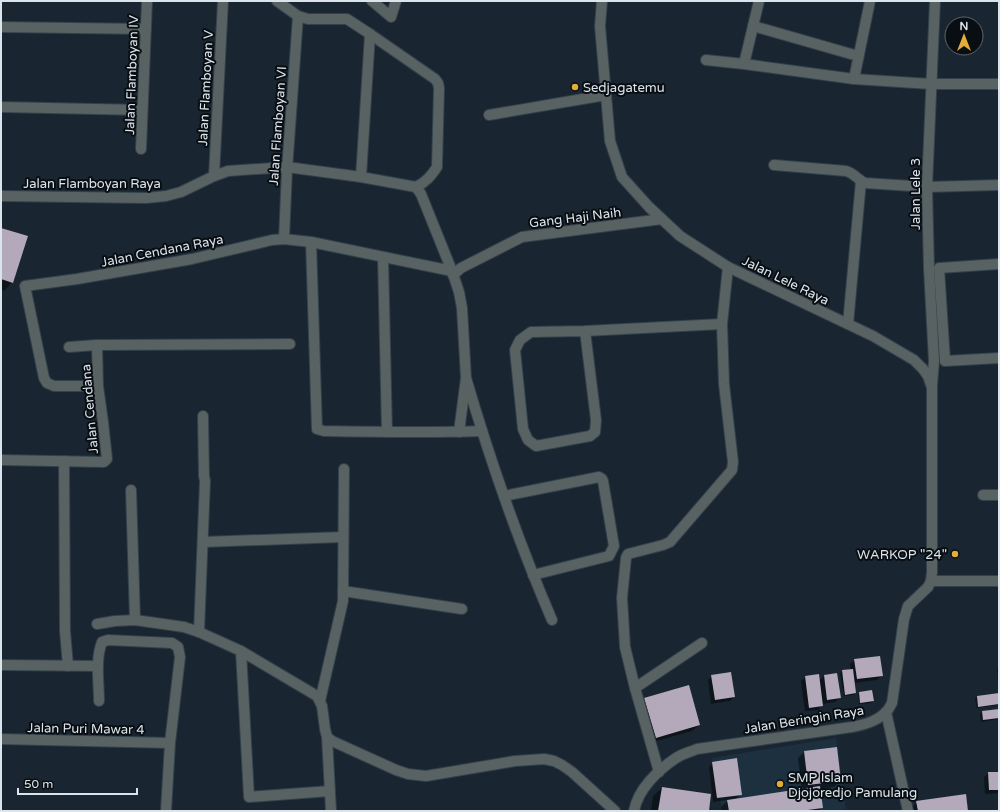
<svg xmlns="http://www.w3.org/2000/svg" width="1000" height="812" viewBox="0 0 1000 812" font-family="'Varela Round',sans-serif">
  <style>
    .built { fill: #1d303f }
    .shadow { fill: #0007 }
    .building { fill: #b3a9ba }
    .lines { fill: none; stroke-linecap: round; stroke-linejoin: round }
    .minor-casing { stroke: #34414b; stroke-width: 12 }
    .minor { stroke: #586263; stroke-width: 10 }
    .poi-dot { fill: #e4ad35; stroke: #090e13; stroke-width: 1.5 }
    .labels { text-anchor: middle; stroke-width: 4; stroke-linejoin: round; paint-order: stroke }
    .street-label { font-size: 13px; fill: #dbe4eb; stroke: #090e13 }
    .poi-label { font-size: 13px; fill: #dbe4eb; stroke: #090e13; text-anchor: start }
  </style>
  <rect width="100%" height="100%" fill="#192631"/>
  <!-- built -->
  <path class="built" d="M836 738 846 809 834 811H722L712 758Z"/>
  <!-- shadow -->
  <g class="shadow">
    <path d="M1 229 12 282 4 291 1 290Z"/>
    <path d="M855 660 881 676 877 680 854 683 855 693 853 695 844 696 840 673 842 671 851 670 850 664Z"/>
    <path d="M999 666V685H998L997 668Z"/>
    <path d="M712 676 734 697 730 701 711 704 708 680Z"/>
    <path d="M824 676 840 698 835 702 822 704V705L818 710 805 711 801 681 806 677 819 681Z"/>
    <path d="M860 693 873 701 871 703 859 704 858 694Z"/>
    <path d="M999 694V705L977 708 975 699 977 697Z"/>
    <path d="M645 699 699 725 692 731 649 743 638 705Z"/>
    <path d="M999 710V719L981 722 980 714 982 712Z"/>
    <path d="M804 752 840 781 834 787 819 789 822 807 819 811H722L721 807 728 800 713 802 709 767 713 763 741 794 736 799 802 790 798 758Z"/>
    <path d="M989 773H999V793L985 794 984 777Z"/>
    <path d="M662 788 708 811H651L653 796Z"/>
    <path d="M917 802 967 811H913V806Z"/>
  </g>
  <!-- building -->
  <g class="building">
    <path d="M1 228 28 236 13 283 1 279Z"/>
    <path d="M880 656 883 676 857 679 854 659Z"/>
    <path d="M853 669 856 693 845 695 842 670Z"/>
    <path d="M731 672 735 697 715 700 711 675Z"/>
    <path d="M837 673 841 698 827 700 824 675Z"/>
    <path d="M819 674 823 706 809 708 805 676Z"/>
    <path d="M689 685 700 725 656 738 644 698Z"/>
    <path d="M872 690 874 701 860 703 859 692Z"/>
    <path d="M999 693V704L978 707 977 696Z"/>
    <path d="M999 709V718L983 720 982 711Z"/>
    <path d="M837 747 841 781 808 785 804 751Z"/>
    <path d="M737 758 742 795 717 798 712 762Z"/>
    <path d="M988 772H999V790H989Z"/>
    <path d="M820 786 823 808 800 811H729L727 800Z"/>
    <path d="M662 787 711 794 709 811H658Z"/>
    <path d="M966 794 968 811H918L916 801Z"/>
  </g>
  <g class="lines">
    <!-- minor casing -->
    <g class="minor-casing">
      <g id="minor">
        <path d="M277 1 298 16 308 19H347L370 34 435 79 438 83 439 88 437 167C431 176 426 182 416 187"/>
        <path d="M372 1 391 17 396 1"/>
        <path d="M602 1 600 26 610 141 622 177 649 207 680 236 728 267 873 336 914 360 923 369 928 376 932 388V572L931 581 928 587 908 606 904 619 892 703C890 706 889 709 887 711 878 721 864 725 852 727L697 749C690 752 682 754 676 758 658 770 638 789 634 811"/>
        <path d="M753 26 858 56"/>
        <path d="M1 27 146 29"/>
        <path d="M706 60 744 64 854 79 931 84H999"/>
        <path d="M744 64 759 1"/>
        <path d="M854 79 870 1"/>
        <path d="M1 107 142 110"/>
        <path d="M489 115 606 95"/>
        <path d="M141 149 147 1"/>
        <path d="M774 165 846 171C854 173 858 180 865 183L927 187 999 185"/>
        <path d="M214 176 223 1"/>
        <path d="M361 177 370 34"/>
        <path d="M416 187 421 194 452 271 459 292 462 308 466 378 459 432"/>
        <path d="M1 196 146 198 166 196 181 192 214 176 228 171 287 167 361 177 416 187"/>
        <path d="M284 239 287 170 298 16"/>
        <path d="M311 242 317 429 324 431C376 432 429 433 482 431"/>
        <path d="M383 257 387 432"/>
        <path d="M999 264 939 268 945 361 999 358"/>
        <path d="M453 275 461 268 522 237 662 219"/>
        <path d="M848 324 861 181"/>
        <path d="M585 331 596 420 595 432 590 436 536 446 528 440 523 429 515 350 520 340 531 332 585 331 722 324"/>
        <path d="M69 347 97 345 290 344"/>
        <path d="M466 378C490 460 518 541 552 620"/>
        <path d="M932 385 934 361 929 269 927 187 935 1"/>
        <path d="M98 386H54L47 383 44 378 25 286 77 279 192 259 272 240 284 239 311 242 452 271"/>
        <path d="M1 460 104 462 107 459 103 422 98 386 97 345"/>
        <path d="M64 461 65 631 68 666"/>
        <path d="M131 490 135 620"/>
        <path d="M983 495H999"/>
        <path d="M504 496 599 477 602 479 603 481 614 546 609 556 533 575"/>
        <path d="M203 542 343 537"/>
        <path d="M931 581H999"/>
        <path d="M343 591 462 609"/>
        <path d="M97 624 115 621 135 620 184 627 199 632 241 651 317 696 322 706 325 729 327 737 332 741 396 770 408 774 426 776 515 761 544 759 554 761 562 765 572 772 615 811"/>
        <path d="M199 632 205 481 204 476 203 416"/>
        <path d="M241 651 249 797 330 791"/>
        <path d="M1 665 98 666"/>
        <path d="M635 688 702 643"/>
        <path d="M99 701C99 682 95 660 102 642L108 640 172 643 178 647 180 657 170 743 166 811"/>
        <path d="M320 701 343 601 344 469"/>
        <path d="M886 712 908 811"/>
        <path d="M327 737 331 811"/>
        <path d="M1 739 170 743"/>
        <path d="M659 772 635 688 625 647 622 598 626 558 628 554 663 545 670 542 732 470 733 462 724 384 722 324 728 267"/>
      </g>
    </g>
    <!-- minor -->
    <use href="#minor" class="minor"/>
  </g>
  <!-- markers -->
  <g class="poi-dot">
    <circle cx="575" cy="87" r="4"/>
    <circle cx="955" cy="554" r="4"/>
    <circle cx="780" cy="784" r="4"/>
  </g>
  <g class="labels">
    <!-- street labels -->
    <g class="street-label">
      <text transform="translate(131 75) rotate(-88)" y="5">Jalan Flamboyan IV</text>
      <text transform="translate(205 88) rotate(-87)" y="5">Jalan Flamboyan V</text>
      <text transform="translate(277 126) rotate(-86)" y="5">Jalan Flamboyan VI</text>
      <text x="92" y="188">Jalan Flamboyan Raya</text>
      <text transform="translate(915 194) rotate(-90)" y="5">Jalan Lele 3</text>
      <text transform="translate(575 217) rotate(-7)" y="5">Gang Haji Naih</text>
      <text transform="translate(162 250) rotate(-11)" y="5">Jalan Cendana Raya</text>
      <text transform="translate(786 280) rotate(26)" y="5">Jalan Lele Raya</text>
      <text transform="translate(89 409) rotate(-95)" y="5">Jalan Cendana</text>
      <text transform="translate(804 719) rotate(-9)" y="5">Jalan Beringin Raya</text>
      <text transform="translate(86 728) rotate(1)" y="5">Jalan Puri Mawar 4</text>
    </g>
    <!-- poi labels -->
    <g class="poi-label">
      <text x="583" y="92">Sedjagatemu</text>
      <text x="947" y="559" text-anchor="end">WARKOP "24"</text>
      <text x="788" y="782">SMP Islam<tspan x="788" dy="15">Djojoredjo Pamulang</tspan></text>
    </g>
  </g>
  <!-- border -->
  <rect width="1000" height="812" fill="none" stroke="#dbe4eb" stroke-width="4"/>
  <!-- north arrow -->
  <g transform="translate(964 36)"><circle r="19" fill="#090e13" stroke="#5d6469"/>
  <path d="M0-3L7 15L0 10L-7 15Z" fill="#e4ad35"/>
  <text y="-6" font-size="11" font-weight="bold" text-anchor="middle" fill="#dbe4eb">N</text>
  </g>
  <!-- scale -->
  <path d="M18 788v6h119v-6" fill="none" stroke="#dbe4eb" stroke-width="2"/>
  <text x="24" y="788" font-size="12" fill="#dbe4eb" stroke="#090e13" stroke-width="3" paint-order="stroke">50 m</text>
</svg>
